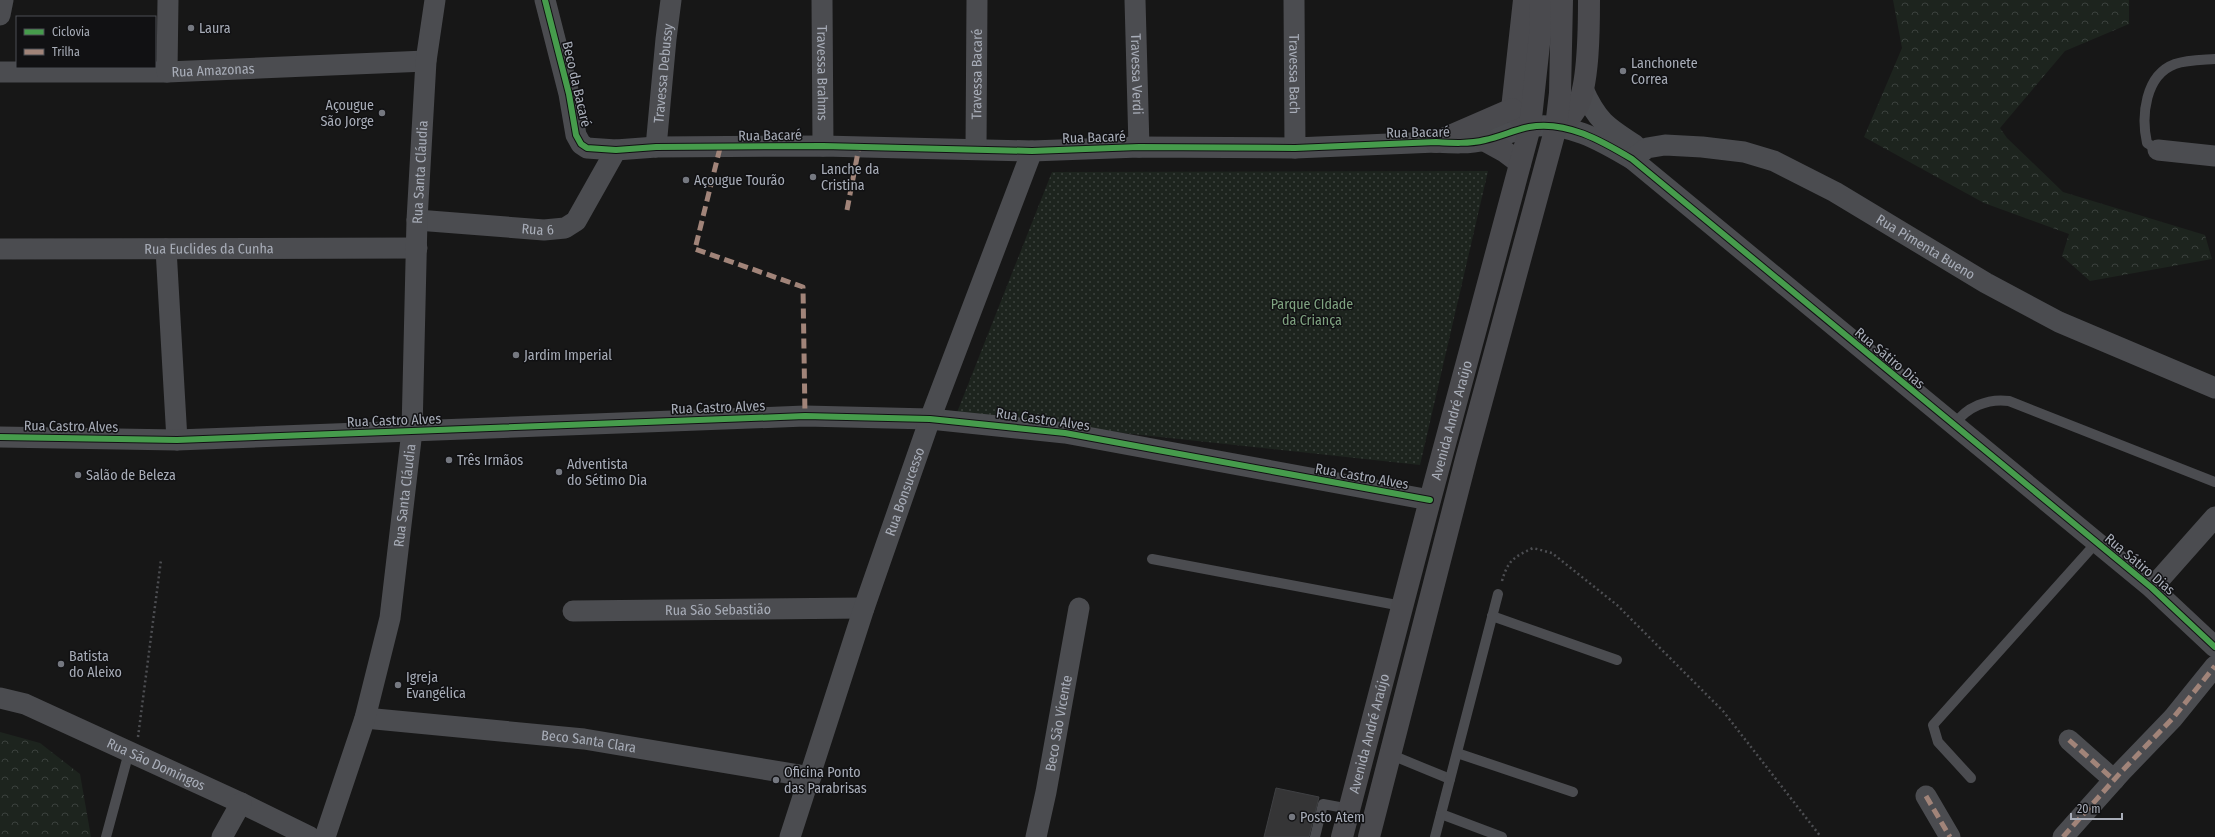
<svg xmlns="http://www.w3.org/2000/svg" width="2215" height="837" viewBox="0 0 2215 837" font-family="'Fira Sans Condensed',sans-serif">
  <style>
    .forest { fill: url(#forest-crowns) }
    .park { fill: url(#park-dots) }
    .building { fill: #353536; stroke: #3f4043 }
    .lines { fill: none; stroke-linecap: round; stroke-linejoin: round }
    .path { stroke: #4d4e52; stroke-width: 2.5; stroke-dasharray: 2 3; stroke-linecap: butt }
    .service { stroke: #4b4c50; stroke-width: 10 }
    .minor { stroke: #4b4c50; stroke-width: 21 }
    .secondary { stroke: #4a4a4e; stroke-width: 22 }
    .quiet { stroke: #a18479; stroke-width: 5; stroke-dasharray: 10 5; stroke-linecap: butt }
    .cycleway-casing { stroke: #111113; stroke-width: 8 }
    .cycleway { stroke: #469c4c; stroke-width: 6 }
    .poi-dot { fill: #757880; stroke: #111113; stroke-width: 1.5 }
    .labels { text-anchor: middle; stroke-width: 3; stroke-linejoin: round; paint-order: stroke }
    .poi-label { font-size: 14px; fill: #a8adb8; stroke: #111113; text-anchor: start }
    .street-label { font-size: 14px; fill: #a8adb8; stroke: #111113 }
    .park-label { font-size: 14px; fill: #7fa381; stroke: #111113 }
  </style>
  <defs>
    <pattern id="forest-crowns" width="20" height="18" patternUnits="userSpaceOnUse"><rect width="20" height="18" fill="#1d241e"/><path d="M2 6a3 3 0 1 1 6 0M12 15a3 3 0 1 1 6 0" fill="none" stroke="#3b413d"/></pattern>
    <pattern id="park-dots" width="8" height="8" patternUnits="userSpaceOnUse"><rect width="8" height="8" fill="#1d241e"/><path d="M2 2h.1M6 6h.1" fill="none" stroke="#3b413d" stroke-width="1.8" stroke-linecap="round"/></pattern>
  </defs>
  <rect width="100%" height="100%" fill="#171717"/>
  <!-- forest -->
  <g class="forest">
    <path d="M1893 0H2129V24L2065 51 2000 128 2007 138 2063 192 2205 235 2212 259 2090 281 2062 256 2069 234 1984 203 1864 137 1902 48Z"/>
    <path d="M0 732 40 743 80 774 91 837H0Z"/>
  </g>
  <!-- park -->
  <path class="park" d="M1488 171 1420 465 956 415 1052 172Z"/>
  <!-- building -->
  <path class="building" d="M1276 788 1319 797 1309 837H1264Z"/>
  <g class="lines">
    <!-- path -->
    <g class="path">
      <path d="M1502 581C1508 560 1514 557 1533 548L1552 553 1617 605 1723 711 1821 837"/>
      <path d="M138 737 161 560"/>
    </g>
    <!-- service -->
    <g class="service">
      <path d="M2158 150 2147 143C2141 116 2145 75 2175 64 2187 60 2203 60 2215 59"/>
      <path d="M1954 425C1966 407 1988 398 2009 401L2215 482"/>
      <path d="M1152 559 1402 606"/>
      <path d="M1492 616 1617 660"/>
      <path d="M1457 753 1573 792"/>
      <path d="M1389 754 1450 779"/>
      <path d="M1971 778 1938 742 1933 725 2096 543"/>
      <path d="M1441 814 1502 837"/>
      <path d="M106 837 129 752"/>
      <path d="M1315 837 1323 804 1350 809"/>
      <path d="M1435 837 1498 594"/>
    </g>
    <!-- minor -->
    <g class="minor">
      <path d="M545 0 569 94 576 135 581 144 587 148 616 150 656 147 823 146 1032 151 1139 147 1295 148 1436 142C1452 143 1469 144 1485 140 1500 137 1514 130 1529 127 1566 120 1602 141 1632 159L2152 588 2215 647"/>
      <path id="s1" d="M822 0 823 146"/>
      <path id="s2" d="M1135 0 1139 147"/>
      <path id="s3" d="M1294 0 1295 148"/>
      <path d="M0 15 3 0"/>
      <path id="s4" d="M0 72H167L426 61"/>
      <path d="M167 72 168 0"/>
      <path d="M1583 89C1597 121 1607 127 1635 145"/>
      <path id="s5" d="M656 147 666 39 671 0"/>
      <path id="s6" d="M976 149 977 0"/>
      <path d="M2158 150 2215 156"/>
      <path id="s7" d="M1632 159 1647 148 1665 145 1702 147 1744 152 1774 161 1835 192 1986 283 2059 322 2215 388"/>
      <path id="s8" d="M417 220 544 230 565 228 576 221 616 150"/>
      <path id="s9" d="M0 249 417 248"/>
      <path d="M166 249 177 440"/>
      <path d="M0 437 177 440 805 416 930 419 1065 433 1430 500"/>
      <path d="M2152 588 2215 517"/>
      <path id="s10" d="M573 611 864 608"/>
      <path id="s11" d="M0 698 25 704 241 803 310 837"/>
      <path id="s12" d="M365 718 584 739 811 777"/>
      <path d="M2069 740 2114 780"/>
      <path d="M1926 796 1950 837"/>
      <path d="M222 837 241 803"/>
      <path id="s13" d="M325 837 365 718 390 618 412 431 417 220 426 61 435 0"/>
      <path id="s14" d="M790 837 864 608 930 419 1032 151"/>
      <path id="s15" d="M1036 837 1046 792 1079 608"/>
      <path d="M2063 837 2121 772 2173 718 2215 666"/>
    </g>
    <!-- secondary -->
    <g class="secondary">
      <path d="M1524 0 1512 109 1530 127"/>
      <path d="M1556 127C1564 122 1571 118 1576 109 1589 88 1589 26 1589 0"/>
      <path d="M1484 140 1504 151 1520 163"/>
      <path d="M1436 142 1512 109"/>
      <path id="s16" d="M1342 837 1430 500 1530 127 1540 35 1541 0"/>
      <path d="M1369 837 1466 459 1556 127 1560 93 1562 0"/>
    </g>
    <!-- quiet -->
    <g class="quiet">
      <path d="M720 148 695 249 803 287 805 416"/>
      <path d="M847 210 859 147"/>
      <path d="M2069 740 2114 780"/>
      <path d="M1926 796 1950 837"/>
      <path d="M2063 837 2121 772 2173 718 2215 666"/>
    </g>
    <!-- cycleway casing -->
    <g class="cycleway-casing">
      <g id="cycleway">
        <path d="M545 0 569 94 576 135 581 144 587 148 616 150 656 147 823 146 1032 151 1139 147 1295 148 1436 142C1452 143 1469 144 1485 140 1500 137 1514 130 1529 127 1566 120 1602 141 1632 159L2152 588 2215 647"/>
        <path d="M0 437 177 440 805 416 930 419 1065 433 1430 500"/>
      </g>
    </g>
    <!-- cycleway -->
    <use href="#cycleway" class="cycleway"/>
  </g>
  <!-- markers -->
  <g class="poi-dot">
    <circle cx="191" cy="28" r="4"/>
    <circle cx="1623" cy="71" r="4"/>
    <circle cx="382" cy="113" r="4"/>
    <circle cx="813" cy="177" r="4"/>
    <circle cx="686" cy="180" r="4"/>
    <circle cx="516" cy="355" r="4"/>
    <circle cx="449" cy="460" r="4"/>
    <circle cx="559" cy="472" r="4"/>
    <circle cx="78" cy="475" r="4"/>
    <circle cx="61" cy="664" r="4"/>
    <circle cx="398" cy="685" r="4"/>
    <circle cx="776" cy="780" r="4"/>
    <circle cx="1292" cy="817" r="4"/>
  </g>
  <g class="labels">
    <!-- poi labels -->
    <g class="poi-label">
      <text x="199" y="33">Laura</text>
      <text x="1631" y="68">Lanchonete<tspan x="1631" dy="16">Correa</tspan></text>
      <text x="374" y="110" text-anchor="end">Açougue<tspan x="374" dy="16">São Jorge</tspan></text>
      <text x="821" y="174">Lanche da<tspan x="821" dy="16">Cristina</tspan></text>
      <text x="694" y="185">Açougue Tourão</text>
      <text x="524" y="360">Jardim Imperial</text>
      <text x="457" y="465">Três Irmãos</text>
      <text x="567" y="469">Adventista<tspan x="567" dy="16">do Sétimo Dia</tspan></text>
      <text x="86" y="480">Salão de Beleza</text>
      <text x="69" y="661">Batista<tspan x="69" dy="16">do Aleixo</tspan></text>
      <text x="406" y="682">Igreja<tspan x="406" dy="16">Evangélica</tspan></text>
      <text x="784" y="777">Oficina Ponto<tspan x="784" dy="16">das Parabrisas</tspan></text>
      <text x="1300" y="822">Posto Atem</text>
    </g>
    <!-- street labels -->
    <g class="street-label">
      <text dy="5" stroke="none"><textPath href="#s4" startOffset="213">Rua Amazonas</textPath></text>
      <text dy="5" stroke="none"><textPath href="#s1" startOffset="73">Travessa Brahms</textPath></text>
      <text dy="5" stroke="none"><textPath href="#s5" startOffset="74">Travessa Debussy</textPath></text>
      <text dy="5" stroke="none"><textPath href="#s6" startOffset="75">Travessa Bacaré</textPath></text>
      <text dy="5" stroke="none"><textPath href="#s2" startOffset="74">Travessa Verdi</textPath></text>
      <text dy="5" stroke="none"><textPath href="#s3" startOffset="74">Travessa Bach</textPath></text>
      <text transform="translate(577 84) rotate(77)" y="5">Beco da Bacaré</text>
      <text transform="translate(1418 132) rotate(-1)" y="5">Rua Bacaré</text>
      <text transform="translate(770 135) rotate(-1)" y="5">Rua Bacaré</text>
      <text transform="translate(1094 137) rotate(-2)" y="5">Rua Bacaré</text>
      <text dy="5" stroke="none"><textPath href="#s13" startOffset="676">Rua Santa Cláudia</textPath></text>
      <text dy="5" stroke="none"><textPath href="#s8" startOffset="121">Rua 6</textPath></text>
      <text dy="5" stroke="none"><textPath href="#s7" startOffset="322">Rua Pimenta Bueno</textPath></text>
      <text dy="5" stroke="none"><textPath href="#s9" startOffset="209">Rua Euclides da Cunha</textPath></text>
      <text transform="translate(1890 358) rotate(40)" y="5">Rua Sátiro Dias</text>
      <text transform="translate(718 407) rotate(-2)" y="5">Rua Castro Alves</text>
      <text transform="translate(1043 419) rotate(8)" y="5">Rua Castro Alves</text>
      <text transform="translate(394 420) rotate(-2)" y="5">Rua Castro Alves</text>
      <text dy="5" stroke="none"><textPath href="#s16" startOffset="431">Avenida André Araújo</textPath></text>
      <text transform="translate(71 426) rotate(1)" y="5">Rua Castro Alves</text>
      <text transform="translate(1362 476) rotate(10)" y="5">Rua Castro Alves</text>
      <text dy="5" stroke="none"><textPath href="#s14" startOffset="364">Rua Bonsucesso</textPath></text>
      <text dy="5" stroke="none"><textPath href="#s13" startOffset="352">Rua Santa Cláudia</textPath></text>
      <text transform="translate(2140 564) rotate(40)" y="5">Rua Sátiro Dias</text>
      <text dy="5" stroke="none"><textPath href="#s10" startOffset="145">Rua São Sebastião</textPath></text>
      <text dy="5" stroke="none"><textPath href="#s15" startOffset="116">Beco São Vicente</textPath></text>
      <text dy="5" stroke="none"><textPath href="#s16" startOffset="107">Avenida André Araújo</textPath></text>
      <text dy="5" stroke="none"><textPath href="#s12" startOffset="225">Beco Santa Clara</textPath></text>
      <text dy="5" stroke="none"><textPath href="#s11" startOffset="170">Rua São Domingos</textPath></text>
    </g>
    <!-- park labels -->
    <g class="park-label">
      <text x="1312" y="309">Parque CIdade<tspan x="1312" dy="16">da Criança</tspan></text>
    </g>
  </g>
  <!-- legend -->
  <rect x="16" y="16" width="140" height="52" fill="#111113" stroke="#4d4f55"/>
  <rect x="24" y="29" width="20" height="6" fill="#469c4c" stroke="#4d4f55"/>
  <text x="52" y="36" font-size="12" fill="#a8adb8">Ciclovia</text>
  <rect x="24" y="49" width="20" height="6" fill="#a18479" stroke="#4d4f55"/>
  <text x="52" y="56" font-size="12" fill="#a8adb8">Trilha</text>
  <!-- scale -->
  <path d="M2071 813v6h51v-6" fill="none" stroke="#a8adb8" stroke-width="2"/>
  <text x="2077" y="813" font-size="12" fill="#a8adb8" stroke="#111113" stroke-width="3" paint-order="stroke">20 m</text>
</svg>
